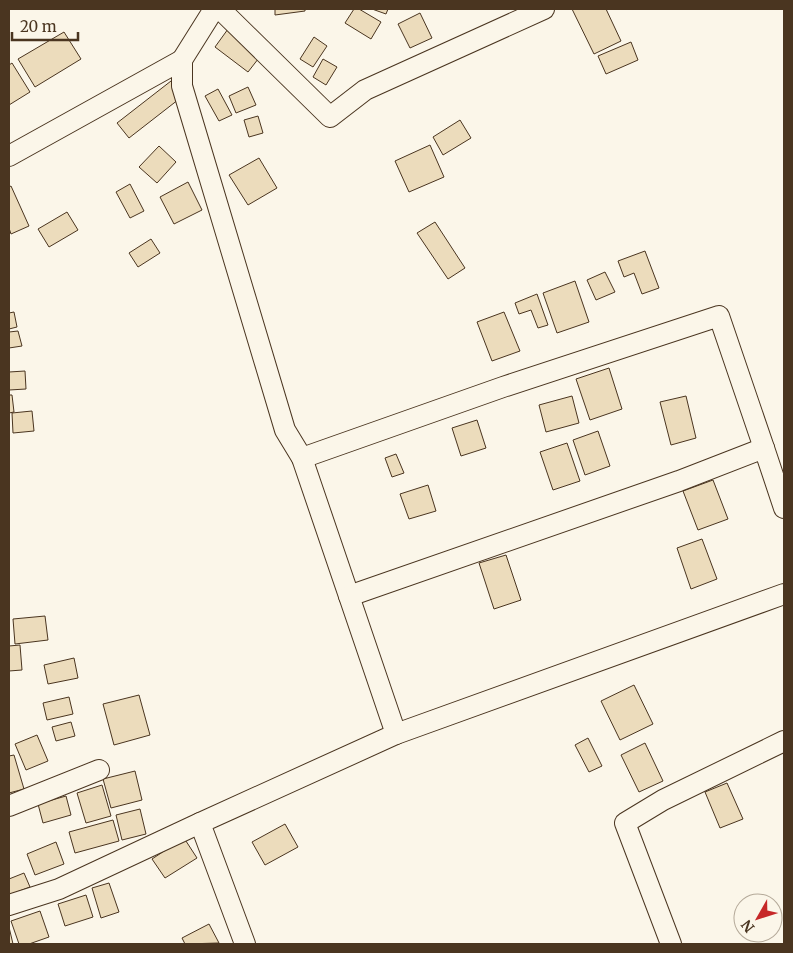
<svg xmlns="http://www.w3.org/2000/svg" width="793" height="953" viewBox="0 0 793 953" font-family="Merriweather,serif">
  <style>
    .building { fill: #ecdcbc; stroke: #4a3520 }
    .lines { fill: none; stroke-linecap: round; stroke-linejoin: round }
    .street-casing { stroke: #4a3520; stroke-width: 22 }
    .street { stroke: #fbf6e9; stroke-width: 20 }
  </style>
  <rect width="100%" height="100%" fill="#fbf6e9"/>
  <!-- building -->
  <g class="building">
    <path d="M275 9H305V11L275 15Z"/>
    <path d="M354 9H359L381 22 371 39 345 23Z"/>
    <path d="M372 9H388L386 14Z"/>
    <path d="M572 9H606L621 41 594 54Z"/>
    <path d="M420 13 432 38 410 48 398 24Z"/>
    <path d="M228 29 262 54 248 72 215 47Z"/>
    <path d="M64 32 81 59 35 87 18 59Z"/>
    <path d="M314 37 327 46 313 67 300 59Z"/>
    <path d="M631 42 638 60 606 74 598 56Z"/>
    <path d="M323 59 337 67 326 85 313 77Z"/>
    <path d="M12 63 30 92 9 105V65Z"/>
    <path d="M171 81 183 96 129 138 117 123Z"/>
    <path d="M248 87 256 105 236 113 229 96Z"/>
    <path d="M218 89 232 115 219 121 205 96Z"/>
    <path d="M258 116 263 133 249 137 244 120Z"/>
    <path d="M460 120 471 138 443 155 433 137Z"/>
    <path d="M430 145 444 177 409 192 395 161Z"/>
    <path d="M159 146 176 162 157 183 139 167Z"/>
    <path d="M259 158 277 188 248 205 229 175Z"/>
    <path d="M188 182 202 210 174 224 160 197Z"/>
    <path d="M130 184 144 211 130 218 116 192Z"/>
    <path d="M11 186 29 226 11 234 9 228V187Z"/>
    <path d="M67 212 78 230 49 247 38 229Z"/>
    <path d="M435 222 465 268 448 279 417 233Z"/>
    <path d="M151 239 160 253 138 267 129 253Z"/>
    <path d="M645 251 659 288 642 294 634 273 624 277 618 261Z"/>
    <path d="M605 272 615 292 596 300 587 280Z"/>
    <path d="M575 281 589 322 557 333 543 293Z"/>
    <path d="M537 294 548 325 538 328 531 310 519 314 515 303Z"/>
    <path d="M14 312 17 327 9 329V313Z"/>
    <path d="M504 312 520 351 492 361 477 322Z"/>
    <path d="M18 331 22 346 9 348V332Z"/>
    <path d="M609 368 622 409 590 420 576 379Z"/>
    <path d="M25 371 26 389 9 390V372Z"/>
    <path d="M9 395H12L14 412 9 413Z"/>
    <path d="M572 396 579 423 546 432 539 405Z"/>
    <path d="M686 396 696 438 671 445 660 402Z"/>
    <path d="M32 411 34 431 13 433 12 413Z"/>
    <path d="M477 420 486 448 461 456 452 428Z"/>
    <path d="M598 431 610 466 585 475 573 440Z"/>
    <path d="M567 443 580 481 553 490 540 452Z"/>
    <path d="M396 454 404 473 392 477 385 458Z"/>
    <path d="M713 480 728 519 698 530 683 491Z"/>
    <path d="M428 485 436 511 409 519 400 494Z"/>
    <path d="M702 539 717 579 691 589 677 548Z"/>
    <path d="M506 555 521 600 494 609 479 563Z"/>
    <path d="M45 616 48 640 15 644 13 619Z"/>
    <path d="M20 645 22 670 9 671V646Z"/>
    <path d="M74 658 78 678 48 684 44 665Z"/>
    <path d="M634 685 653 724 620 740 601 701Z"/>
    <path d="M139 695 150 735 114 745 103 704Z"/>
    <path d="M69 697 73 714 47 720 43 703Z"/>
    <path d="M71 722 75 736 56 741 52 727Z"/>
    <path d="M37 735 48 761 26 770 15 744Z"/>
    <path d="M588 738 602 766 589 772 575 745Z"/>
    <path d="M645 743 663 781 639 792 621 755Z"/>
    <path d="M14 755 24 789 9 793V756Z"/>
    <path d="M135 771 142 800 111 808 103 779Z"/>
    <path d="M727 783 743 819 720 828 705 792Z"/>
    <path d="M102 785 111 816 86 823 77 793Z"/>
    <path d="M66 796 71 815 43 823 38 804Z"/>
    <path d="M140 809 146 834 122 840 116 815Z"/>
    <path d="M113 820 119 841 75 853 69 832Z"/>
    <path d="M285 824 298 847 265 865 252 842Z"/>
    <path d="M184 838 197 858 165 878 152 859Z"/>
    <path d="M56 842 64 864 35 875 27 854Z"/>
    <path d="M24 873 30 887 9 895V879Z"/>
    <path d="M109 883 119 912 101 918 92 888Z"/>
    <path d="M86 895 93 917 65 926 58 904Z"/>
    <path d="M40 911 49 937 29 944H19L11 921Z"/>
    <path d="M209 924 219 943 185 944 182 938Z"/>
    <path d="M9 927 13 944H9Z"/>
  </g>
  <g class="lines">
    <!-- street casing -->
    <g class="street-casing">
      <g id="street">
        <path d="M214 9 182 60V86L285 430 302 458 396 734 200 823 245 944"/>
        <path d="M220 9 330 117 365 90 544 9"/>
        <path d="M9 156 182 60"/>
        <path d="M302 458 503 387 719 316 764 448"/>
        <path d="M349 596 679 481 764 448 784 508"/>
        <path d="M396 734 784 594"/>
        <path d="M9 806 99 770"/>
        <path d="M9 905 59 889 200 823"/>
        <path d="M671 944 625 823 663 800 784 741"/>
      </g>
    </g>
    <!-- street -->
    <use href="#street" class="street"/>
  </g>
  <!-- border -->
  <rect width="793" height="953" fill="none" stroke="#4a3520" stroke-width="20"/>
  <!-- north arrow -->
  <g transform="translate(758 918) rotate(231)"><circle r="24" fill="#fbf6e9" stroke="#b4a999"/>
  <path d="M0-4L9 19L0 12L-9 19Z" fill="#c62828"/>
  <text y="-8" font-size="14" font-weight="bold" text-anchor="middle" fill="#4a3520">N</text>
  </g>
  <!-- scale -->
  <path d="M12 32v8h66v-8" fill="none" stroke="#4a3520" stroke-width="2.5"/>
  <text x="20" y="32" font-size="15" fill="#4a3520" stroke="#fbf6e9" stroke-width="4" paint-order="stroke">20 m</text>
</svg>
